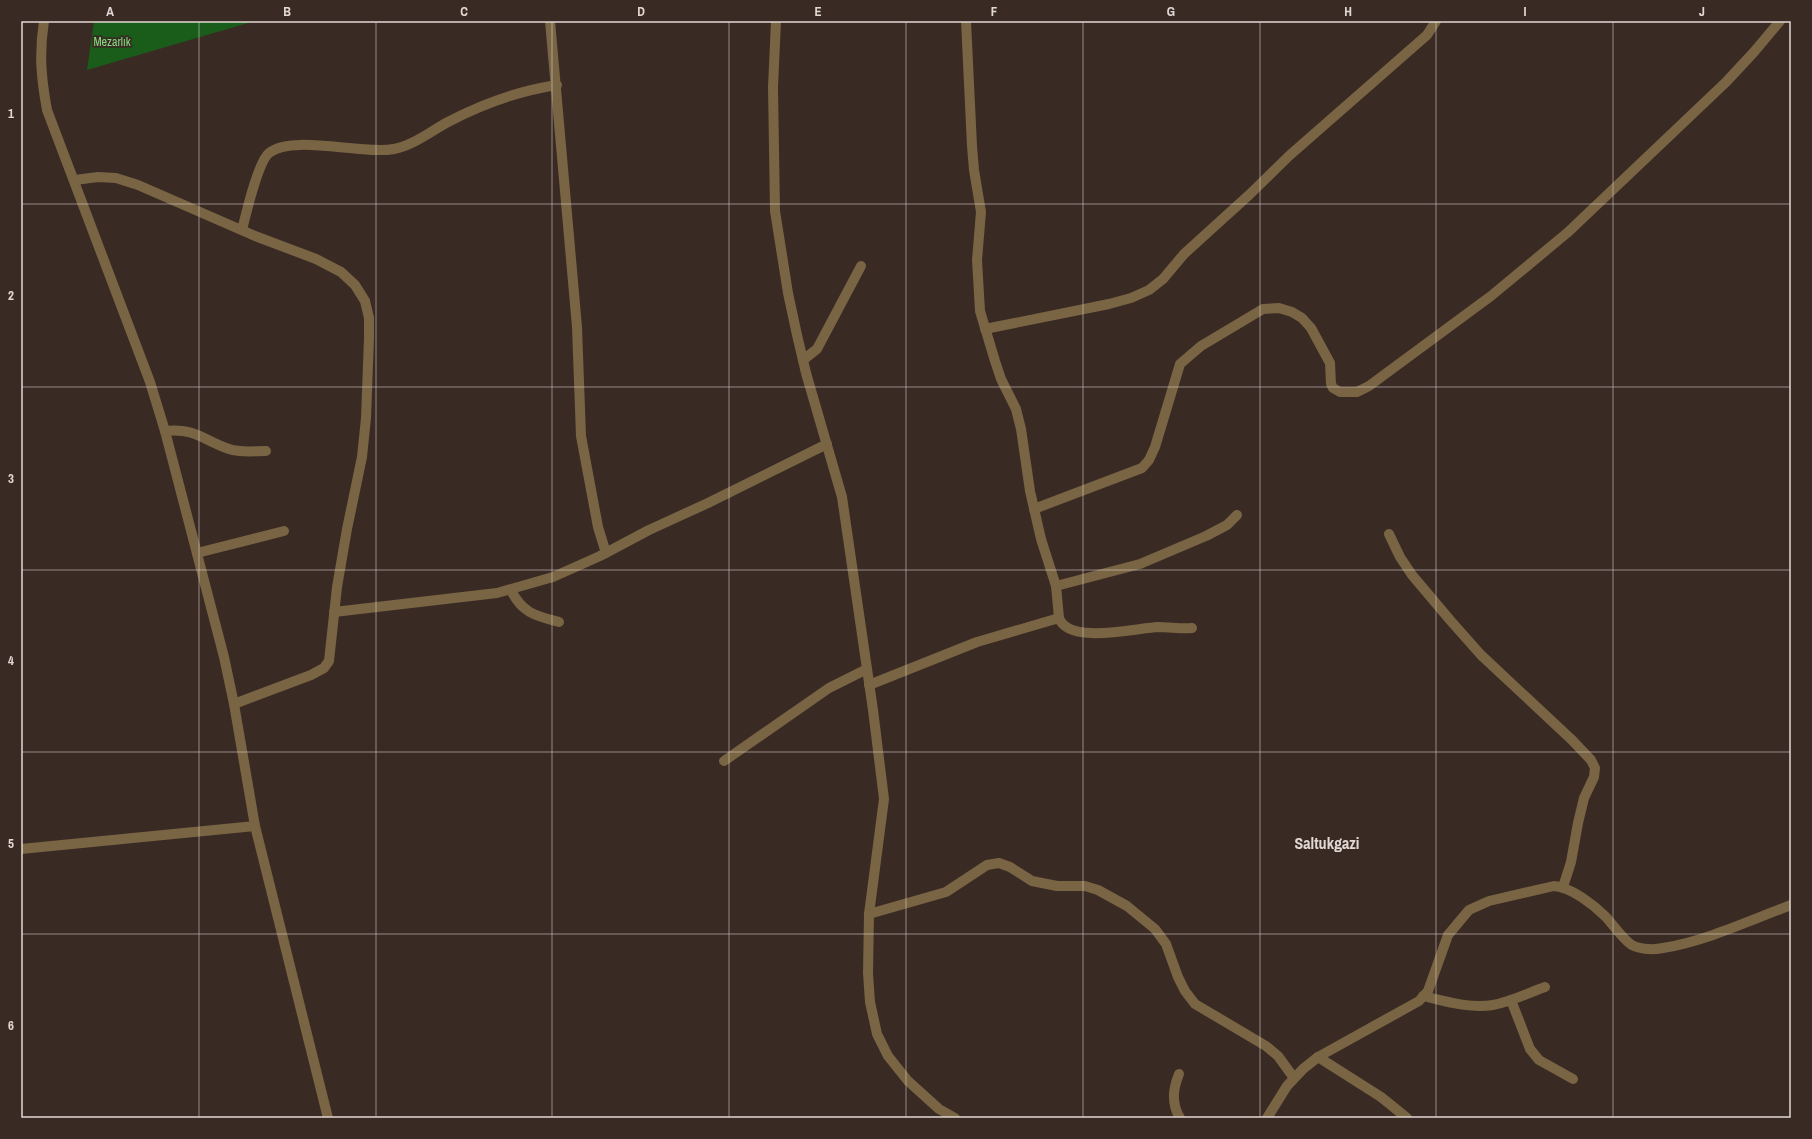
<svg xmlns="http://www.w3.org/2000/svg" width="1812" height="1139" viewBox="0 0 1812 1139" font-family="'Archivo Narrow',sans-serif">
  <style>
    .green { fill: #1a5c19 }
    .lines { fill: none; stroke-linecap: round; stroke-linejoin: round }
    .minor { stroke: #796443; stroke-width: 10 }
    .grid { fill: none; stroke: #e2d8d4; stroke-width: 1; stroke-opacity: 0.55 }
    .labels { text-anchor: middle; stroke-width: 3.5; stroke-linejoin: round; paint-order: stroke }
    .park-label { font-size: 12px; fill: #85dc80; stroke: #3a2a24 }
    .district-label { font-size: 16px; font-weight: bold; fill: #e2d8d4; stroke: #3a2a24 }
    .neatline { fill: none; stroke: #e2d8d4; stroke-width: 1.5 }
    .grid-label { font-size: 13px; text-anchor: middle; font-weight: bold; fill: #e2d8d4 }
  </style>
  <rect width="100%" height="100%" fill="#3a2a24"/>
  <!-- green -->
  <path class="green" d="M94 21H255L87 70Z"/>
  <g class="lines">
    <!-- minor -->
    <g class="minor">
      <path d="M44 21C39 54 41 77 47 110L150 382 165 431 224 657 234 704 255 826 328 1118"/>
      <path d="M550 21 577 327 581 436 598 527 606 553"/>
      <path d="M776 21 773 87 775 211 788 293 797 335 806 373 842 497 873 710 884 799 869 914 868 973 870 1002 877 1034 888 1056 908 1081 939 1109 955 1118"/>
      <path d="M75 180 98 177 116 178 138 185 255 236 316 259 341 272 355 285 365 301 369 318V338L366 418 362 457 347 529 337 587 329 661 324 668 311 675 234 704"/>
      <path d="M242 230C246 214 258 162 269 153 292 134 362 155 394 149 414 145 431 131 448 122 482 104 518 91 557 85"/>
      <path d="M985 329 1109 304 1131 298 1149 290 1163 279 1184 254 1249 195 1290 155 1419 42 1427 35 1436 21"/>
      <path d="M803 360 817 349 861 266"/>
      <path d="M165 431C197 428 202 440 229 449 241 453 254 451 266 451"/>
      <path d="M1034 509 1142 468 1149 460 1155 447 1180 364 1201 346 1263 309 1279 308 1292 312 1302 318 1311 328 1330 363 1331 384 1333 388 1340 392H1357L1369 386 1491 296 1567 233 1727 81 1754 52 1780 21"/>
      <path d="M1389 534 1400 557 1412 575 1450 620 1481 655 1572 740 1591 760 1595 768 1594 777 1584 798 1578 823 1571 862 1563 887"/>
      <path d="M197 553 284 531"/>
      <path d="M1056 586 1140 564 1206 536 1227 525 1237 515"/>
      <path d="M511 590C522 613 536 616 559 622"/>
      <path d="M334 612 497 593 553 577 600 556 649 530 708 503 827 444"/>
      <path d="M1059 618C1069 645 1136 628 1158 627 1170 627 1181 629 1192 628"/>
      <path d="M869 685 977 642 1059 618 1056 586 1041 539 1030 491 1021 429 1016 409 1001 379 995 361 980 311 977 260 981 212 974 170 972 146 966 21"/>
      <path d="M724 761 829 688 867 669"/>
      <path d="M21 849 255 826"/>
      <path d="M869 914 946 892 987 865 999 863 1010 867 1032 881 1057 886H1085L1098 890 1127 906 1155 929 1166 944 1178 977 1185 991 1195 1004 1266 1046 1278 1056 1294 1078"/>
      <path d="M1423 996C1444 1001 1470 1009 1493 1005 1511 1002 1528 993 1545 987"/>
      <path d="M1511 1000 1530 1049 1539 1060 1573 1079"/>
      <path d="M1318 1057 1381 1097 1407 1118"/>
      <path d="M1179 1074C1173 1089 1171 1103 1180 1118"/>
      <path d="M1267 1118 1287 1086 1303 1069 1318 1057 1419 1001 1428 991 1448 935 1469 910 1489 901 1554 886C1571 887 1594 905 1606 917 1613 925 1620 935 1628 942 1636 950 1653 950 1663 948 1706 941 1751 920 1791 905"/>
    </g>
  </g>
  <!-- grid -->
  <path class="grid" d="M199 21V1118M376 21V1118M552 21V1118M729 21V1118M906 21V1118M1083 21V1118M1260 21V1118M1436 21V1118M1613 21V1118M21 204H1791M21 387H1791M21 570H1791M21 752H1791M21 934H1791"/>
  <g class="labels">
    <!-- park labels -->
    <g class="park-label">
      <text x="112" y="46">Mezarlık</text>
    </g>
    <!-- district labels -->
    <g class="district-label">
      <text x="1327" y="849">Saltukgazi</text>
    </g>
  </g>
  <!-- border -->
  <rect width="1812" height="1139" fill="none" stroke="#3a2a24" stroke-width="44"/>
  <rect x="22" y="22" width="1768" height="1095" class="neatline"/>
  <g class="grid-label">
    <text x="110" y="16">A</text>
    <text x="287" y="16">B</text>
    <text x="464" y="16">C</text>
    <text x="641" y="16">D</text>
    <text x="818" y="16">E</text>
    <text x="994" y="16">F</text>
    <text x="1171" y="16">G</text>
    <text x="1348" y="16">H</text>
    <text x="1525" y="16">I</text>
    <text x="1702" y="16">J</text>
    <text x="11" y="118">1</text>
    <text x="11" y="300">2</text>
    <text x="11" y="483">3</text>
    <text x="11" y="665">4</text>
    <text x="11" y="848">5</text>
    <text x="11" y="1030">6</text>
  </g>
</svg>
